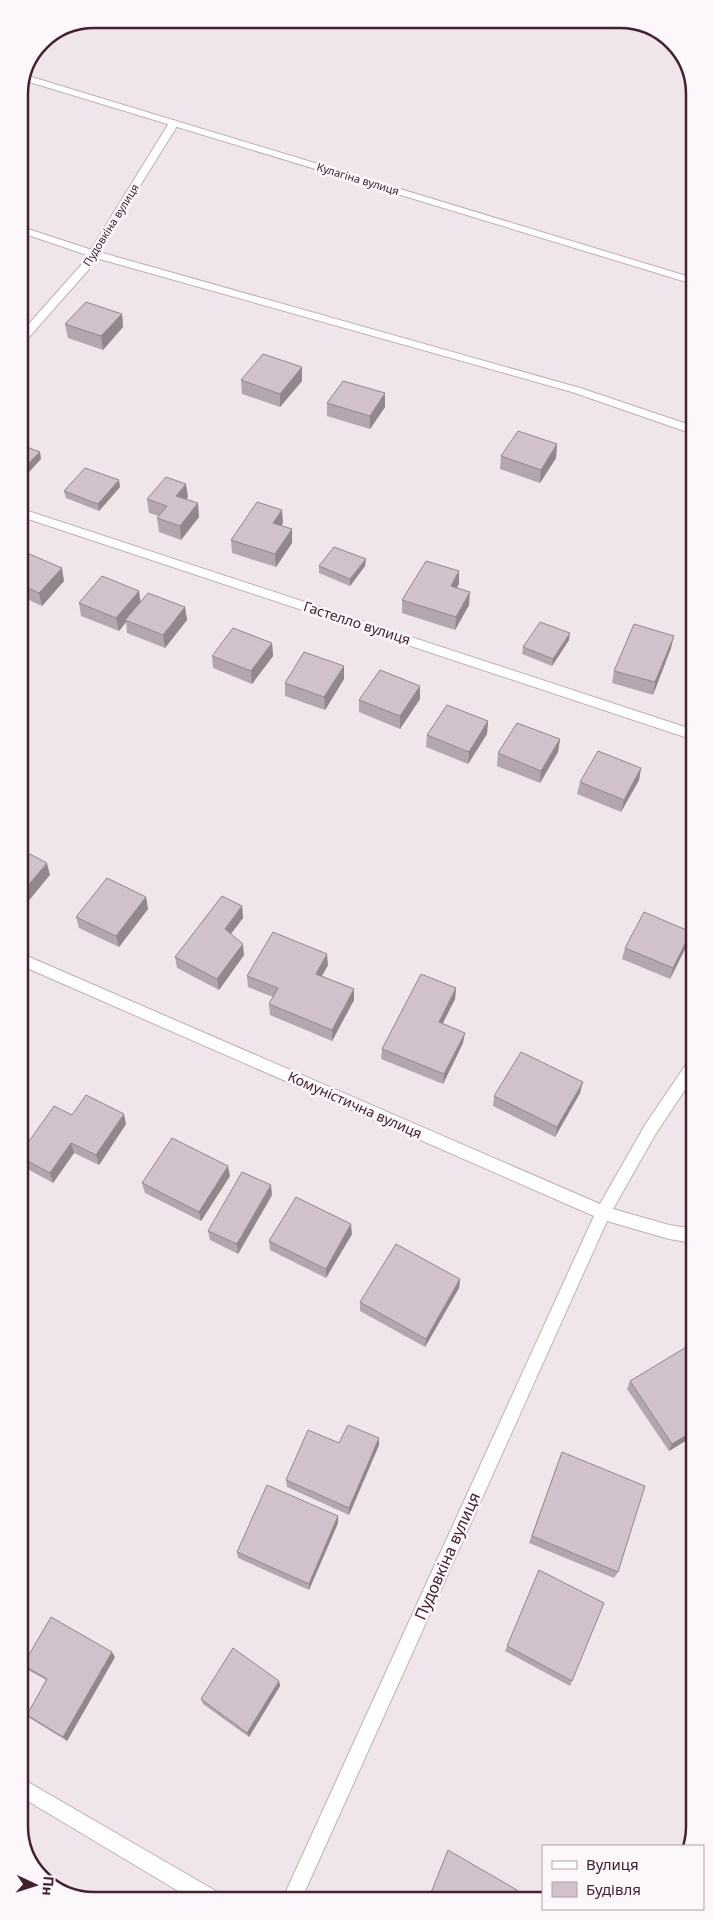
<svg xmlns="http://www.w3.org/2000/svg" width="714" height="1920" viewBox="0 0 714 1920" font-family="'Noto Sans',sans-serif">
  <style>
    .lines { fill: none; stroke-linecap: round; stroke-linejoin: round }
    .service-casing { stroke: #c0aeb7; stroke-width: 2 }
    .minor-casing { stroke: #c0aeb7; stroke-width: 2 }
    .tertiary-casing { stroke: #c0aeb7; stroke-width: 2 }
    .service { fill: #fff; fill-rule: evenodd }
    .minor { fill: #fff; fill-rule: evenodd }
    .tertiary { fill: #fff; fill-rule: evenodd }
    .wall { fill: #b4a6ae }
    .shaded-wall { fill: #92878d }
    .building { fill: #d1c1ca; stroke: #92878d }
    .labels { text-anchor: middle; stroke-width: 5; stroke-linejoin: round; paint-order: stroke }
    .far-street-label { font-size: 11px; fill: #452130; stroke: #fbf7fa }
    .street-label { font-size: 14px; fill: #452130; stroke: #fbf7fa }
    .near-street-label { font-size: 16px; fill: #452130; stroke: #fbf7fa }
    .rim { fill: none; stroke: #452130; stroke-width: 2.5 }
  </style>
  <rect width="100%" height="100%" fill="#f0e5eb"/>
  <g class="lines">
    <!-- service casing -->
    <g class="service-casing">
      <path id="service" d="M19 226 98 252 99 254 94 257 90 256 19 232Z"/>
    </g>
    <!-- minor casing -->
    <g class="minor-casing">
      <g id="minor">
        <path d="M174 120 179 123 99 252 580 388 693 426V434L572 392 96 258 90 268 23 344 19 345V335L82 264 169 123Z"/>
        <path d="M19 508 694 730V740L19 516Z"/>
        <path d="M20 953 600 1204 645 1125 689 1060 694 1058V1076L655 1135 613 1209 669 1225 694 1229V1243L669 1239 607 1221 301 1900H282L594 1216 20 965Z"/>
        <path d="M21 1778 221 1894 223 1900 195 1901 21 1797Z"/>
      </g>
    </g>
    <!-- tertiary casing -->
    <g class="tertiary-casing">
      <path id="tertiary" d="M25 75 693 278V284L23 80Z"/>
    </g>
    <!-- service -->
    <use href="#service" class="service"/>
    <!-- minor -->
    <use href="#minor" class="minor"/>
    <!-- tertiary -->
    <use href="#tertiary" class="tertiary"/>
  </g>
  <!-- wall -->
  <g class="wall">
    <path d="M122 314 123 327 103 350 68 338 65 324Z"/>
    <path d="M302 367V381L280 407 242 394 241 380Z"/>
    <path d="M327 403 385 407 370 429 327 416Z"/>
    <path d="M557 444 556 458 540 483 500 469 501 456Z"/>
    <path d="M120 487 99 511 66 498 64 491Z"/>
    <path d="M188 497 186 499 199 517 181 540 159 532 157 518 159 516 149 513 147 499Z"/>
    <path d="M283 523 281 526 292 543 276 567 232 553 231 540Z"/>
    <path d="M20 550 64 581 42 606 20 596Z"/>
    <path d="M366 559 365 566 350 586 319 573V566Z"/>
    <path d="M459 584 457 587 469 605 455 630 402 613V600Z"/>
    <path d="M141 601 185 607 187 620 165 648 127 633 126 622 119 631 81 616 79 603Z"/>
    <path d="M569 640 552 666 522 654 523 647Z"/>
    <path d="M272 643 273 656 252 684 213 668 212 656Z"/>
    <path d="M671 648 653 695 612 683 614 671Z"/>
    <path d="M344 666V679L325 710 285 696V683Z"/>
    <path d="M420 699 400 729 359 712V700Z"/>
    <path d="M488 721 487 734 468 764 426 747 427 735Z"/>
    <path d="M560 739 558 752 540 783 497 766 498 753Z"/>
    <path d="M641 768 639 780 621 812 577 794 580 782Z"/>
    <path d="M146 897 148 909 119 947 79 928 76 917Z"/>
    <path d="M242 906 243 918 231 934 244 955 219 990 177 968 175 957Z"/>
    <path d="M688 943 670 979 622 959 625 948Z"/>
    <path d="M328 965 322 976 354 989V1000L332 1041 270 1015 269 1004 273 997 248 987 247 976Z"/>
    <path d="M456 988 455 999 442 1024 463 1043 443 1084 381 1059 382 1049Z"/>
    <path d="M580 1093 555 1137 493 1106 494 1096Z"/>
    <path d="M72 1115 126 1124 99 1165 74 1153 53 1183 22 1166 20 1161V1154Z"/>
    <path d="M230 1176 201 1221 145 1193 142 1183Z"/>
    <path d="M272 1195 238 1254 210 1240 208 1231Z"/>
    <path d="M352 1234 326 1278 270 1250 269 1241Z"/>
    <path d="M460 1279 459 1288 425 1347 360 1311V1302Z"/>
    <path d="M695 1355V1435L669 1451 627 1389 630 1381Z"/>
    <path d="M339 1443 379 1445 349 1515 287 1487 286 1480Z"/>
    <path d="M562 1452 618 1572 614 1578 529 1543Z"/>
    <path d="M338 1516V1523L309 1590 238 1558 237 1552Z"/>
    <path d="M539 1570 572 1681 570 1686 505 1651Z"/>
    <path d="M115 1657 67 1741 31 1719 27 1715 46 1680 28 1670 23 1665Z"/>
    <path d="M279 1681 280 1686 249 1737 203 1704 201 1699Z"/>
  </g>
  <!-- shaded-wall -->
  <g class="shaded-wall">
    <path d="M22 290 25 304 19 310V294Z"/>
    <path d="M122 314 123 327 103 350 101 336Z"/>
    <path d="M302 367V381L280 407V394Z"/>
    <path d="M385 393V407L370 429V416Z"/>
    <path d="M557 444 556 458 540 483 541 470Z"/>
    <path d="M40 452 41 459 21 481 19 473Z"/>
    <path d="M119 480 120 487 99 511 98 504Z"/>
    <path d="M186 484 188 497 178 509 176 496Z"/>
    <path d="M198 503 199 517 181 540 180 526Z"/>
    <path d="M282 510 283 523 274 537 273 523Z"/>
    <path d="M292 529V543L276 567 275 554Z"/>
    <path d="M366 559 365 566 350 586V579Z"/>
    <path d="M62 568 64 581 42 606 39 593Z"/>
    <path d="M459 571V584L450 598 451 586Z"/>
    <path d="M139 591 141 604 125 620 126 622 119 631 116 618Z"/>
    <path d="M470 592 469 605 455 630 456 617Z"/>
    <path d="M185 607 187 620 165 648 163 635Z"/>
    <path d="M570 633 569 640 552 666 553 659Z"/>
    <path d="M674 636 671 648 653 695 655 682Z"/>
    <path d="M272 643 273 656 252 684 251 671Z"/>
    <path d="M344 666V679L325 710 324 697Z"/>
    <path d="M420 686V699L400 729V716Z"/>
    <path d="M488 721 487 734 468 764 469 752Z"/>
    <path d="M560 739 558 752 540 783 541 771Z"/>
    <path d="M641 768 639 780 621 812 624 800Z"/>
    <path d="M47 863 50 875 21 910 20 907V895Z"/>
    <path d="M146 897 148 909 119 947 116 936Z"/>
    <path d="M242 906 243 918 226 940 225 929Z"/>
    <path d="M691 932 688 943 670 979 673 968Z"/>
    <path d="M243 944 244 955 219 990 217 979Z"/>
    <path d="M327 954 328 965 317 985 316 974Z"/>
    <path d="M456 988 455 999 438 1033 439 1022Z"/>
    <path d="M354 989V1000L332 1041V1030Z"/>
    <path d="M465 1033 463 1043 443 1084 444 1074Z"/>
    <path d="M583 1082 580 1093 555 1137 557 1127Z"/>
    <path d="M124 1114 126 1124 99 1165 96 1155Z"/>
    <path d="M71 1143 74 1153 53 1183 50 1173Z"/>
    <path d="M228 1166 230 1176 201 1221 199 1212Z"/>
    <path d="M271 1185 272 1195 238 1254 237 1244Z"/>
    <path d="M351 1224 352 1234 326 1278V1269Z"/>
    <path d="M460 1279 459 1288 425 1347 426 1339Z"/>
    <path d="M695 1430V1435L669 1451 672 1444Z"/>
    <path d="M379 1438V1445L349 1515V1508Z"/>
    <path d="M338 1516V1523L309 1590V1584Z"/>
    <path d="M112 1652 115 1657 67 1741 63 1737Z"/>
    <path d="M279 1681 280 1686 249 1737 247 1733Z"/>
  </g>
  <!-- building -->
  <g class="building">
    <path d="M86 302 122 314 101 336 65 324Z"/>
    <path d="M263 354 302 367 280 394 241 380Z"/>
    <path d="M343 381 385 393 370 416 327 403Z"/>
    <path d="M518 431 557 444 541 470 501 456Z"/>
    <path d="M19 444 40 452 19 473Z"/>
    <path d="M85 468 119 480 98 504 64 491Z"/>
    <path d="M166 477 186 484 176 496 198 503 180 526 157 518 167 506 147 499Z"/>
    <path d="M257 502 282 510 273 523 292 529 275 554 231 540Z"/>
    <path d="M334 547 366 559 350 579 319 566Z"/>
    <path d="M20 550 62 568 39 593 20 584Z"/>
    <path d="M426 561 459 571 451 586 470 592 456 617 402 600Z"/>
    <path d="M102 576 139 591 116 618 79 603Z"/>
    <path d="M148 593 185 607 163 635 125 620Z"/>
    <path d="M540 622 570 633 553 659 523 647Z"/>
    <path d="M634 624 674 636 655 682 614 671Z"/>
    <path d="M233 628 272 643 251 671 212 656Z"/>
    <path d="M304 652 344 666 324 697 285 683Z"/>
    <path d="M380 670 420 686 400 716 359 700Z"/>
    <path d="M447 705 488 721 469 752 427 735Z"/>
    <path d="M517 723 560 739 541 771 498 753Z"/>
    <path d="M598 751 641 768 624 800 580 782Z"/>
    <path d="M20 849 47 863 20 895Z"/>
    <path d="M107 878 146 897 116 936 76 917Z"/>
    <path d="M222 896 242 906 225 929 243 944 217 979 175 957Z"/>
    <path d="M644 912 691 932 673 968 625 948Z"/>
    <path d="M273 932 327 954 316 974 354 989 332 1030 269 1004 278 988 247 976Z"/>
    <path d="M421 974 456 988 439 1022 465 1033 444 1074 382 1049Z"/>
    <path d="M521 1052 583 1082 557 1127 494 1096Z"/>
    <path d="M86 1095 124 1114 96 1155 71 1143 50 1173 20 1157V1154L54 1106 72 1115Z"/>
    <path d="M172 1138 228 1166 199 1212 142 1183Z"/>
    <path d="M242 1172 271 1185 237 1244 208 1231Z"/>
    <path d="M296 1197 351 1224 326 1269 269 1241Z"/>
    <path d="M396 1244 460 1279 426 1339 360 1302Z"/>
    <path d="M688 1346 695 1355V1430L672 1444 630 1381Z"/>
    <path d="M348 1425 379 1438 349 1508 286 1480 308 1430 339 1443Z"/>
    <path d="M562 1452 645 1486 618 1572 532 1536Z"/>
    <path d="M267 1485 338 1516 309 1584 237 1552Z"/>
    <path d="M539 1570 604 1603 572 1681 507 1646Z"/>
    <path d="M51 1617 112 1652 63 1737 27 1715 47 1679 23 1665Z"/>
    <path d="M233 1648 279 1681 247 1733 201 1699Z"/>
    <path d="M448 1850 517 1890 514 1899 428 1900Z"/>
  </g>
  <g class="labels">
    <!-- far-street labels -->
    <g class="far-street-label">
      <text transform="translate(358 179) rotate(17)" y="4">Кулагіна вулиця</text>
      <text transform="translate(111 225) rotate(-58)" y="4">Пудовкіна вулиця</text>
    </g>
    <!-- street labels -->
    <g class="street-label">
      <text transform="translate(357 623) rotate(18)" y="5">Гастелло вулиця</text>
      <text transform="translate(355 1105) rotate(24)" y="5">Комуністична вулиця</text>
    </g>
    <!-- near-street labels -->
    <g class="near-street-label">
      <text transform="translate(447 1556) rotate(-66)" y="6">Пудовкіна вулиця</text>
    </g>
  </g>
  <!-- crop -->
  <path d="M0 0H714V1920H0ZM94 28H620A66 66 0 0 1 686 94V1826A66 66 0 0 1 620 1892H94A66 66 0 0 1 28 1826V94A66 66 0 0 1 94 28Z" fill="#fbf7fa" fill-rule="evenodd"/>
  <path class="rim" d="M94 28H620A66 66 0 0 1 686 94V1826A66 66 0 0 1 620 1892H94A66 66 0 0 1 28 1826V94A66 66 0 0 1 94 28Z"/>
  <!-- legend -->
  <rect x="542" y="1845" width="162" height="65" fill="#fbf7fa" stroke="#b2a1a9"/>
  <rect x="552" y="1861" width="25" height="8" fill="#ffffff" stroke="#b2a1a9"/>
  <text x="586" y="1870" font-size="15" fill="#452130">Вулиця</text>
  <rect x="552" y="1882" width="25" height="15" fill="#d1c1ca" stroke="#b2a1a9"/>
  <text x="586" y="1895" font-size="15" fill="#452130">Будівля</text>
  <!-- north arrow -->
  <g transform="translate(35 1885) rotate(94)" stroke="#fbf7fa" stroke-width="4" paint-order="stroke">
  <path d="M0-4L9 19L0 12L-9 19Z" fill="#452130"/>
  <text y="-8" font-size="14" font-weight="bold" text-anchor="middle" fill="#452130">Пн</text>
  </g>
</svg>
